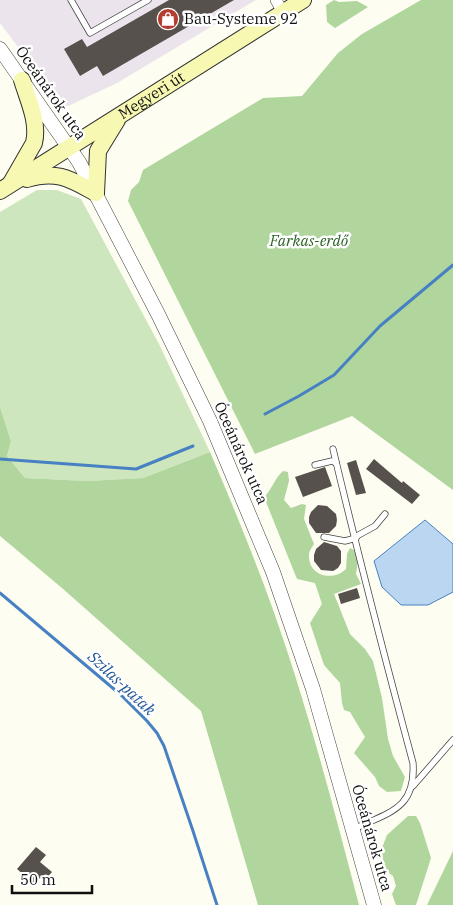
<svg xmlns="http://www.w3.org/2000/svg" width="453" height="905" viewBox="0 0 453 905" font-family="'IBM Plex Serif',serif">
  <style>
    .industrial { fill: #ece4ec }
    .green { fill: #cde6bd }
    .forest { fill: #b0d69e }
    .water { fill: #bad6f1; stroke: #4781c3 }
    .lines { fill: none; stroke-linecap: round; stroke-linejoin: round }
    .stream { stroke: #4781c3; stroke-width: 3 }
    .building { fill: #56514c }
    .service-casing { stroke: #424242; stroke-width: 7 }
    .minor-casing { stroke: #424242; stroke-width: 12 }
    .tertiary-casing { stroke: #424242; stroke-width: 15 }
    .secondary-casing { stroke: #313131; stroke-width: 18 }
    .service { stroke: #fff; stroke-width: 5.5 }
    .minor { stroke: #fff; stroke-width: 11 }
    .tertiary { stroke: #fff; stroke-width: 14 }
    .secondary { stroke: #f7f8b2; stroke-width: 16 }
    .labels { text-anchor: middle; stroke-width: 5; stroke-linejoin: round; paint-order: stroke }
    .poi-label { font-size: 15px; fill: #0f0f0f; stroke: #fff; text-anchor: start }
    .street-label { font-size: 15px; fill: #0f0f0f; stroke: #fff }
    .park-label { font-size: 15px; font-style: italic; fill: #296224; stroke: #fff }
    .water-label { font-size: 16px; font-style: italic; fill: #215597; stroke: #fff }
  </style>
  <rect width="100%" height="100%" fill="#fefdf1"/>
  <!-- industrial -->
  <path class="industrial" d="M0 0H256L117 83 64 108 0 23Z"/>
  <!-- green -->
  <path class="green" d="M37 190H57L81 199 159 344 210 452 143 478 87 481 25 478 7 456 11 441 0 407V212Z"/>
  <!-- forest -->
  <g class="forest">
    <path d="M334 0 339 2 357 1 368 7 335 28 327 22 326 5Z"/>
    <path d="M421 0H453V490L352 416 255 454 128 201 131 190 139 182 143 170 263 98 302 96 338 53 362 34Z"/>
    <path d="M0 407 11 441 7 456 25 478 87 481 143 478 210 452C229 496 247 540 264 585 303 689 331 798 359 905H258L201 711 62 588 0 536Z"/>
    <path d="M283 471 288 472 289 481 284 500 291 508 302 504 306 505 304 519 314 544C312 547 309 551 309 555 308 576 333 582 346 569L347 554 350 548 354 550 358 561 356 574 361 584 334 594 350 634 365 649 373 661 382 698 388 739 393 756 405 777 401 791 387 792 379 786 375 777 354 753 365 737 350 712 344 710 342 703 340 683 324 665 310 623 322 604 315 583 297 579 266 502V495C273 487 275 478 283 471Z"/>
    <path d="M408 816H416L420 823 431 858 416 905H396L392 894 396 886 393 876 384 869 380 853 387 835Z"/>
    <path d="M453 851V905H427Z"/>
  </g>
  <!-- water -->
  <path class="water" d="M425 520 453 544V592L428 605H401L382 587 374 561Z"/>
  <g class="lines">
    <!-- stream -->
    <g class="stream">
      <path d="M265 414 299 396 334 375 380 326 453 265"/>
      <path d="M0 459 136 469 193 446"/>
      <path d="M0 593 121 695 147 721 157 733 164 746 192 828 217 905"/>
    </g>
  </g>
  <!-- building -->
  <g class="building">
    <path d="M169 0H234L103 76 97 66 80 76 64 49 82 39 87 47Z"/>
    <path d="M374 459 402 483 403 481 420 495 412 504 366 469Z"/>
    <path d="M356 460 366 493 356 495 347 463Z"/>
    <path d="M325 467 332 486 303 497 295 477Z"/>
    <path d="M318 505 327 506 336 514 337 520 336 526 329 533H316L309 523V517L311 512Z"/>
    <path d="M324 542 337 546 341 551V563L338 568 333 571 321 570 314 561V555L316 549Z"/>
    <path d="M357 588 360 598 341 604 338 594Z"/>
    <path d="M36 847 46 855 40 862 52 872 44 881 40 878 34 884 17 869Z"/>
  </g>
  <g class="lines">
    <!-- service casing -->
    <g class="service-casing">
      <g id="service">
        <path d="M71 0 90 33 148 0"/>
        <path d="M333 449C358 554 385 659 413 763 416 809 389 812 354 829"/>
        <path d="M315 465 332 461 336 463"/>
        <path d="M324 537 345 541 356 538"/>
        <path d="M355 537 375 526 385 514"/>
        <path d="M413 786 453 740"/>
      </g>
    </g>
    <!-- minor casing -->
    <g class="minor-casing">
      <path id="minor" d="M276 0 283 13"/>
    </g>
    <!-- tertiary casing -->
    <g class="tertiary-casing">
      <path id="tertiary" d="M0 49 79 162 158 314 210 421 273 572 313 689 374 905"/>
    </g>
    <!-- secondary casing -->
    <g class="secondary-casing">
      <g id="secondary">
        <path d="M27 179C57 170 70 179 96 193L98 151 117 120"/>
        <path d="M11 183 34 143C39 122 28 100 22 80"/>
        <path id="s1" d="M0 191 303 0"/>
      </g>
    </g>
    <!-- service -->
    <use href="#service" class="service"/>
    <!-- minor -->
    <use href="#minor" class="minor"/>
    <!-- tertiary -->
    <use href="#tertiary" class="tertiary"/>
    <!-- secondary -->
    <use href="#secondary" class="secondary"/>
  </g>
  <!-- icons -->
  <defs>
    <g id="shop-disc" transform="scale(1.125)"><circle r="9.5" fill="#b43c31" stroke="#fff"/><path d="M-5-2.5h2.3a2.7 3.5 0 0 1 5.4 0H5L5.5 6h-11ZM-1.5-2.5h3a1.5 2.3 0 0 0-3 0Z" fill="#fff"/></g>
  </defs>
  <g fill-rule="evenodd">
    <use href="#shop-disc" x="168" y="19"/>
  </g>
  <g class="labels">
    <!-- poi labels -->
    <g class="poi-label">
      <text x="184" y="24">Bau-Systeme 92</text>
    </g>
    <!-- street labels -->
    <g class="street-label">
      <text transform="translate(51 93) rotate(55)" y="5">Óceánárok utca</text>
      <text dy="5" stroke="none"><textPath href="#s1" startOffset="179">Megyeri út</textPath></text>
      <text transform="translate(241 453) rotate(66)" y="5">Óceánárok utca</text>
      <text transform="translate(372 838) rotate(74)" y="5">Óceánárok utca</text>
    </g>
    <!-- park labels -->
    <g class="park-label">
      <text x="309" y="246">Farkas-erdő</text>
    </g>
    <!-- water labels -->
    <g class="water-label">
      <text transform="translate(122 683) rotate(43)" y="6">Szilas-patak</text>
    </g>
  </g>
  <!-- scale -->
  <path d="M12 885v8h80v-8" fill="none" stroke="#0f0f0f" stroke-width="2.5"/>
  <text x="20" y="885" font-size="15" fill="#0f0f0f" stroke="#ffffff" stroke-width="4" paint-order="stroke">50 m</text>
</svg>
